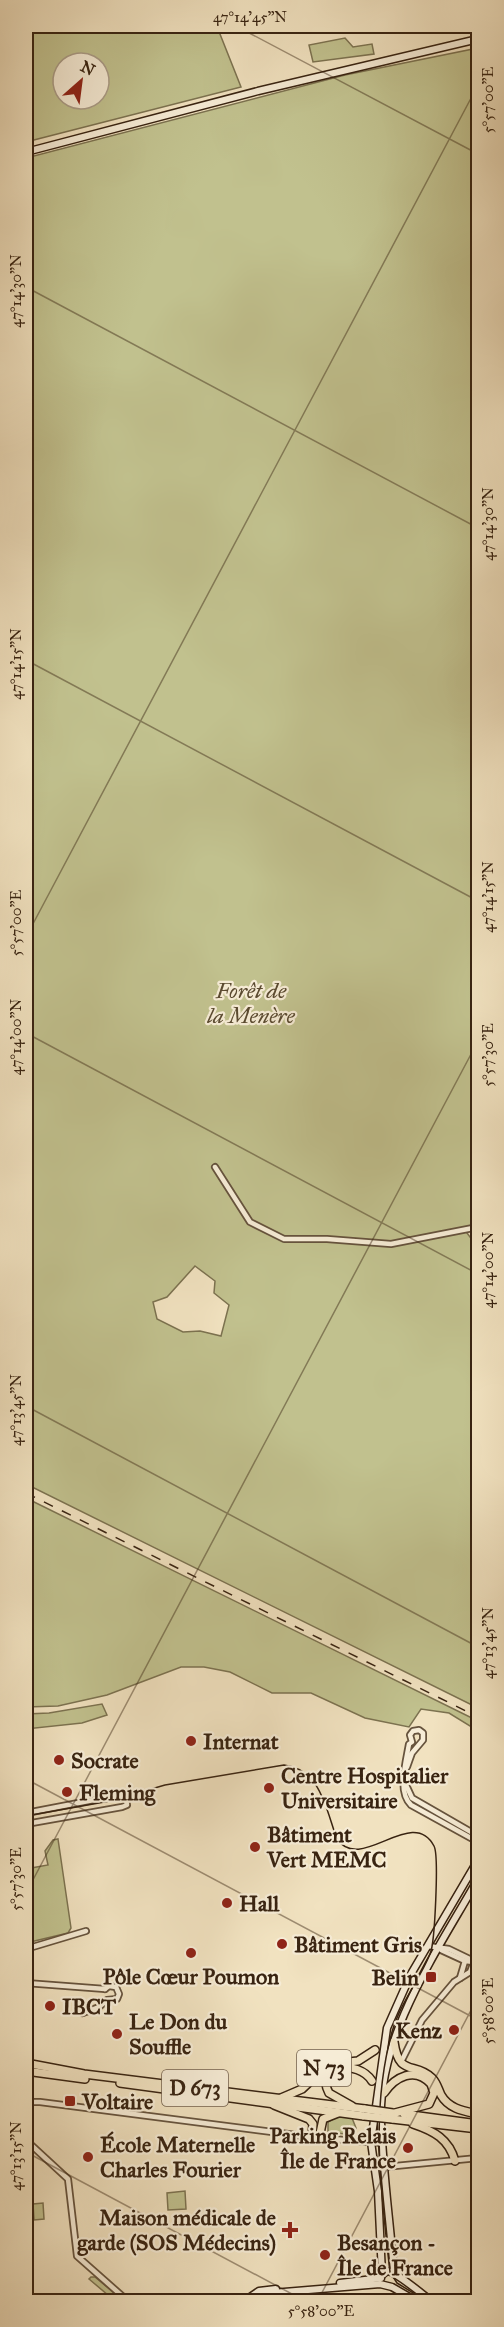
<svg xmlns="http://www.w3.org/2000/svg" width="504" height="2327" viewBox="0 0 504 2327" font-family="'IM FELL Great Primer',serif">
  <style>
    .green { fill: #c1c18e; stroke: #7c7250; stroke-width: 1.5; fill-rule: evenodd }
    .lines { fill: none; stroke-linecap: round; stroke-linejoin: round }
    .street-casing { stroke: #66533d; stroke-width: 8 }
    .secondary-casing { stroke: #382311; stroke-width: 9 }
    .primary-casing { stroke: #382311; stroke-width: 10 }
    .street { stroke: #f6ecd6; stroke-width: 4.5 }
    .secondary { stroke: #f6ecd6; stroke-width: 6 }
    .primary { stroke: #f1e2c0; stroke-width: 7 }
    .tram { stroke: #382311; stroke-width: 1.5 }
    .rail { stroke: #382311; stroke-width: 1.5; stroke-dasharray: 10 10; stroke-linecap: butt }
    .primary-bridge-casing { stroke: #382311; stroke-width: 10; stroke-linecap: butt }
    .primary-bridge { stroke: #f1e2c0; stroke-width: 7 }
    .ticks { fill: none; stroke: #382311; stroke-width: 1.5; stroke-opacity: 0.45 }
    .poi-dot { fill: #8f2418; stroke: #f6ecd6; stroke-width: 2 }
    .labels { text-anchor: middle; stroke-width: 4.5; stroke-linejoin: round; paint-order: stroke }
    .shield { fill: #f6ecd6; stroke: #715f4c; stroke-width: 1.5 }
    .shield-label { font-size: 21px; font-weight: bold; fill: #382311 }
    .park-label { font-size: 22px; font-style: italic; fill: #5a4a30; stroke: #f6ecd6 }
    .poi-label { font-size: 22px; font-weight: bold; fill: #382311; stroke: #f6ecd6; text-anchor: start }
    .neatline { fill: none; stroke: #382311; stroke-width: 2 }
    .ticks-label { font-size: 15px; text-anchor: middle; fill: #382311 }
  </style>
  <rect width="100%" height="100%" fill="#f1e2c0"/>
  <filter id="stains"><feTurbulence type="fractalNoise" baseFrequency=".00333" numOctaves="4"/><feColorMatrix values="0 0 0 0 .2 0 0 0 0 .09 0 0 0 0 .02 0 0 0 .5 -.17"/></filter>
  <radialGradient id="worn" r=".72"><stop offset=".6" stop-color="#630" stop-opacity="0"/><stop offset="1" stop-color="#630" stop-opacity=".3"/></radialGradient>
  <!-- green -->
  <g class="green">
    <path d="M26 26H220L218 29 241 87 26 142ZM63 63H99V99H63Z"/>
    <path d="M345 38 353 47 372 44 374 54 313 62 309 45Z"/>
    <path d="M478 48V1223L464 1229 470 1237 478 1232V1708L26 1484V158L345 75ZM195 1266 215 1281 214 1293 229 1305 221 1336 200 1331 183 1332 157 1319 153 1302 167 1297Z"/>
    <path d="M26 1498 478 1721V1731L449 1713 421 1709 409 1727 365 1718 311 1693H272L230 1672 204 1667H181L107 1695 58 1706 26 1707Z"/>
    <path d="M102 1704 107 1715 82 1723 26 1729V1714L49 1713Z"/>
    <path d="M58 1839 71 1928 68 1933 26 1943V1869L48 1865 45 1851 53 1840Z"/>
    <path d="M338 2116 352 2118 356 2128 354 2135 328 2132V2122Z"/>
    <path d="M185 2191 186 2209 168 2210 167 2193Z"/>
    <path d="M43 2203 44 2219 34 2220 33 2204Z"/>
    <path d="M91 2277H95L124 2301H115L89 2279Z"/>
  </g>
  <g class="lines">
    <!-- street casing -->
    <g class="street-casing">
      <g id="street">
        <path d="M215 1167 250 1222 284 1239H327L391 1244 478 1227"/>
        <path d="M407 1767 412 1753 423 1740V1733L419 1730 413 1731 410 1735 412 1742 409 1744C406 1762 397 1792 411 1805L478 1842"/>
        <path d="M406 1785 412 1798 478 1836"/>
        <path d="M26 1813 125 1794 127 1805 122 1807 26 1824"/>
        <path d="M428 1946 449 1949 478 1963"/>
        <path d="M26 1949 86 1931"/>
        <path d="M441 1950 465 1961 474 1962"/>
        <path d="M460 1978 465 1961"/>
        <path d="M26 1983 105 1989"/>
        <path d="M83 2013 99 2007 107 2000 117 1999 119 1994 116 1987 109 1986 105 1989"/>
        <path d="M401 2062 422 2020 454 1982 470 1972 478 1951"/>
        <path d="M26 2109 29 2102H40L319 2138 383 2143"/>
        <path d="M26 2111 29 2143 68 2179 77 2256 129 2302"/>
        <path d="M385 2167 478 2158"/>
      </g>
    </g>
    <!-- secondary casing -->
    <g class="secondary-casing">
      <g id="secondary">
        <path d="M26 152 258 91 478 39"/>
        <path d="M394 2272C390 2222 383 2172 381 2122 377 2036 438 1950 478 1879"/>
        <path d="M382 2274 378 2191 371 2142 387 2028 411 1974 478 1860"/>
        <path d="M382 2275 387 2271C395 2271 423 2295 433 2302"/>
        <path d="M340 2283 381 2278"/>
        <path d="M243 2302 259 2291 276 2289"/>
        <path d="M251 2302 272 2293 380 2284 392 2287 418 2302"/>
      </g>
    </g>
    <!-- primary casing -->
    <g class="primary-casing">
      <g id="primary">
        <path d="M394 2042C399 2078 415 2061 432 2078 437 2083 438 2089 441 2095 449 2109 464 2111 478 2114"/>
        <path d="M26 2063 84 2074 365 2109"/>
        <path d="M26 2071 85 2079"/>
        <path d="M120 2083 364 2116"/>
        <path d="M384 2093C395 2077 415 2066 431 2084L434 2093 429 2104 395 2113"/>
        <path d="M281 2098 302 2089 322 2070 339 2063 358 2061 375 2050"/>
        <path d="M274 2105 309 2119 313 2124 312 2137"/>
        <path d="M352 2106 329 2093C314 2065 358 2059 372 2081"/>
        <path d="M404 2114 478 2124"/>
        <path d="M392 2119 478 2129"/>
        <path d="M413 2124C434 2131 449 2139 455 2161"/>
        <path d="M319 2138 323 2119 338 2113"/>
      </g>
    </g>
    <!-- street -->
    <use href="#street" class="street"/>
    <!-- secondary -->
    <use href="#secondary" class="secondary"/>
    <!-- primary -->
    <use href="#primary" class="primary"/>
    <!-- tram -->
    <path class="tram" d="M26 1816 110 1801 165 1785 284 1765C321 1769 326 1810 337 1839 361 1874 412 1805 434 1846 439 1855 435 1944 430 1954 419 1981 400 2003 392 2032 370 2111 381 2192 390 2272L397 2283 428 2302"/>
    <!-- rail -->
    <path class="rail" d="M26 1493 478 1717"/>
    <!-- primary-bridge casing -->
    <g class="primary-bridge-casing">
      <g id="primary-bridge">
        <path d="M365 2109 393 2113"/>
        <path d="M364 2116 392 2119"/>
      </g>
    </g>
    <!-- primary-bridge -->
    <use href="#primary-bridge" class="primary-bridge"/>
  </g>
  <!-- ticks -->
  <path class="ticks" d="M236 26 478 154M26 287 478 528M26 660 478 901M26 937 478 85M26 1033 478 1274M26 1406 478 1647M26 1779 478 2020M26 1893 478 1041M26 2152 307 2302M317 2302 478 1997"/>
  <!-- markers -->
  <g class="poi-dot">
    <circle cx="191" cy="1741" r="6"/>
    <circle cx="59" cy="1760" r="6"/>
    <circle cx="269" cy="1788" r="6"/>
    <circle cx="67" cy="1792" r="6"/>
    <circle cx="255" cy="1847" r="6"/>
    <circle cx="227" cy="1903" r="6"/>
    <circle cx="282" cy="1944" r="6"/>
    <circle cx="191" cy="1953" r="6"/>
    <rect x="425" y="1971" width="12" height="12" rx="3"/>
    <circle cx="50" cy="2006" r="6"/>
    <circle cx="454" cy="2030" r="6"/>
    <circle cx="117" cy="2034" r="6"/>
    <rect x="64" y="2095" width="12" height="12" rx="3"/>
    <circle cx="408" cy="2148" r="6"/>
    <circle cx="88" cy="2157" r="6"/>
    <path d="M287 2221h6v6h6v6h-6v6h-6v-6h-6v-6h6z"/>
    <circle cx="325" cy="2255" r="6"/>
  </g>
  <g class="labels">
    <!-- shield labels -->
    <g class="shield">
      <rect x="297" y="2050" width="54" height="36" rx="4.5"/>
      <rect x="162" y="2070" width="66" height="36" rx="4.5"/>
    </g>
    <g class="shield-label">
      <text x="324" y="2075">N 73</text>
      <text x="195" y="2095">D 673</text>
    </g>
    <!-- park labels -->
    <g class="park-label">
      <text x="251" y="998">Forêt de<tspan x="251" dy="25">la Menère</tspan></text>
    </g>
    <!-- poi labels -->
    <g class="poi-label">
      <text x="203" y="1749">Internat</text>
      <text x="71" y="1768">Socrate</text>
      <text x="281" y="1783">Centre Hospitalier<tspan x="281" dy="25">Universitaire</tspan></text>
      <text x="79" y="1800">Fleming</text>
      <text x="267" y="1842">Bâtiment<tspan x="267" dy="25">Vert MEMC</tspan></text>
      <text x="239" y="1911">Hall</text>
      <text x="294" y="1952">Bâtiment Gris</text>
      <text x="191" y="1984" text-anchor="middle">Pôle Cœur Poumon</text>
      <text x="419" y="1985" text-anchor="end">Belin</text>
      <text x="62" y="2014">IBCT</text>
      <text x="129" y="2029">Le Don du<tspan x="129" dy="25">Souffle</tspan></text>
      <text x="442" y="2038" text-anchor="end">Kenz</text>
      <text x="82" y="2109">Voltaire</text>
      <text x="396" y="2143" text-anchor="end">Parking Relais<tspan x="396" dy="25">Île de France</tspan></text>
      <text x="100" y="2152">École Maternelle<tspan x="100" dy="25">Charles Fourier</tspan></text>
      <text x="276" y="2225" text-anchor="end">Maison médicale de<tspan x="276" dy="25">garde (SOS Médecins)</tspan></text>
      <text x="337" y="2250">Besançon -<tspan x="337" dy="25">Île de France</tspan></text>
    </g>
  </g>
  <!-- margin -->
  <rect width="504" height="2327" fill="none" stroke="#f1e2c0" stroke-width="66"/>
  <!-- north arrow -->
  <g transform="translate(81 81) rotate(28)"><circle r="28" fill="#f6ecd6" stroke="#aa9c87" stroke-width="1.5"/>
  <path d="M0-4.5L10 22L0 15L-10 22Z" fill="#8f2418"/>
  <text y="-9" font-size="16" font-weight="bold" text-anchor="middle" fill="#382311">N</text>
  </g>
  <rect x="33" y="33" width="438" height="2261" class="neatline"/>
  <g class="ticks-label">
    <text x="250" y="22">47°14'45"N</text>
    <text transform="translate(488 100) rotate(-90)" y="5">5°57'00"E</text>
    <text transform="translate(16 291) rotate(-90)" y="5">47°14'30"N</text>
    <text transform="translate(488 524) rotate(-90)" y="5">47°14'30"N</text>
    <text transform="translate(16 664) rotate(-90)" y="5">47°14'15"N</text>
    <text transform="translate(488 897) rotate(-90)" y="5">47°14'15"N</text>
    <text transform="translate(16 923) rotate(-90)" y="5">5°57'00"E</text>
    <text transform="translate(16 1037) rotate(-90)" y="5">47°14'00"N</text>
    <text transform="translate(488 1055) rotate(-90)" y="5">5°57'30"E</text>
    <text transform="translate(488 1270) rotate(-90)" y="5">47°14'00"N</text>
    <text transform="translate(16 1410) rotate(-90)" y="5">47°13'45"N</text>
    <text transform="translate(488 1643) rotate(-90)" y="5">47°13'45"N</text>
    <text transform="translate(16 1879) rotate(-90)" y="5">5°57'30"E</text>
    <text transform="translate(488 2011) rotate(-90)" y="5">5°58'00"E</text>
    <text transform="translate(16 2156) rotate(-90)" y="5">47°13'15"N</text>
    <text x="321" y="2316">5°58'00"E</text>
  </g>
  <rect width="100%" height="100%" filter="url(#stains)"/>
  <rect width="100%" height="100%" fill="url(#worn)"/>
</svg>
